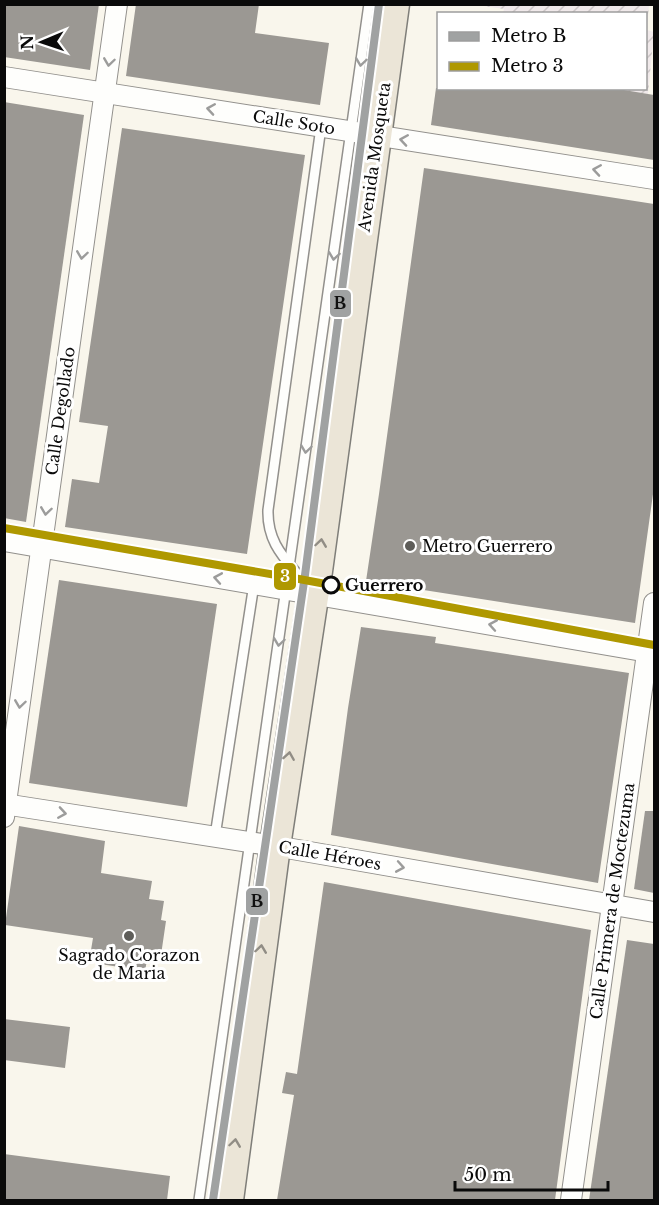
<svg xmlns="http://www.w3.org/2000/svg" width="659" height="1205" viewBox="0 0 659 1205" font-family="'Libre Baskerville',serif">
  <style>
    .industrial { fill: url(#industrial-furrows) }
    .building { fill: #9b9893 }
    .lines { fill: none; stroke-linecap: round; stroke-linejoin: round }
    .service-casing { stroke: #92908c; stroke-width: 12 }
    .minor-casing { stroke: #92908c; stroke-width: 22 }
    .primary-casing { stroke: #7f7e79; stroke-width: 33 }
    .service { stroke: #fefefc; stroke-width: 9 }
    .minor { stroke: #fefefc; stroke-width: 20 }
    .primary { stroke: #ebe5d7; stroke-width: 30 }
    .metro-1-casing { stroke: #fff; stroke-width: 12 }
    .metro-2-casing { stroke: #fff; stroke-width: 12 }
    .metro-1 { stroke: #a0a2a2; stroke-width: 8 }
    .metro-2 { stroke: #af9800; stroke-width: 8 }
    .oneway { stroke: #9c9c9b }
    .oneway2 { stroke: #918d85 }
    .poi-dot { fill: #5e5d59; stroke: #fff; stroke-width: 2 }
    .stop-dot { fill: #fff; stroke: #0a0a0a; stroke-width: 3 }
    .labels { text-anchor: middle; stroke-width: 6; stroke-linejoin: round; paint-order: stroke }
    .street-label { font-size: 16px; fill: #0a0a0a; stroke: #fff }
    .poi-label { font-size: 16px; fill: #0a0a0a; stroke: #fff; text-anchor: start }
    .stop-label { font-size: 16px; font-weight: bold; fill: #0a0a0a; stroke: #fff; text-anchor: start }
    .line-badge { stroke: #fff; stroke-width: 2 }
    .badge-label { font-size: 16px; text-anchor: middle; font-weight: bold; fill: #fff }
    .pale-badge-label { font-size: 16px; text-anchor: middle; font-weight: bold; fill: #111 }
  </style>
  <defs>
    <pattern id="industrial-furrows" width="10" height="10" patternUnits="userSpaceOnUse" patternTransform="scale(1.5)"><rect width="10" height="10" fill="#f0e9ea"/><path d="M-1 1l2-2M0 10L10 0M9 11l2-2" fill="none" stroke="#ccc6c7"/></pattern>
  </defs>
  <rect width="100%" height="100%" fill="#f9f6ec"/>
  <!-- industrial -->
  <path class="industrial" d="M477 5H649L647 30 654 32 648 94 612 89 646 88V14L503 13 504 9Z"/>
  <!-- building -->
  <g class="building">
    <path d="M4 4H99L90 70 4 57Z"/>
    <path d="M136 4H259L255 33 329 43 320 105 126 76Z"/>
    <path d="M436 88H612L654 95V160L431 125Z"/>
    <path d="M4 102 84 115 26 522 4 518Z"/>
    <path d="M122 128 305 155 247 554 65 527 72 479 99 483 108 426 79 422Z"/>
    <path d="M424 168 654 204V487L635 623 366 581 379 494Z"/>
    <path d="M59 580 217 604 187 807 29 783Z"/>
    <path d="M361 627 436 637 435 643 629 673 598 883 331 835 348 708Z"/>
    <path d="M645 811H654V893L634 889Z"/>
    <path d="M19 826 105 841 101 873 152 881 149 899 164 901 161 920 166 921 161 955 154 953 153 961 147 960 145 971 100 964 102 952 91 950 93 938 5 925Z"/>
    <path d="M324 882 591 930 555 1200H277L294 1095 282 1093 286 1072 297 1074Z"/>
    <path d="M627 940 654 944V1200H589Z"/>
    <path d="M4 1019 70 1027 65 1068 4 1060Z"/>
    <path d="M4 1154 170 1176 167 1200H4Z"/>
  </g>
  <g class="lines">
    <!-- service casing -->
    <g class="service-casing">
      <g id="service">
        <path d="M307 586C287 560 267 545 268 510L321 127"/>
        <path d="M215 836 254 584"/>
        <path d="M199 1200 369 4"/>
      </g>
    </g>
    <!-- minor casing -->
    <g class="minor-casing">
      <g id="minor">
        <path d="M4 77 654 179"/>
        <path d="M4 541 654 653"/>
        <path d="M4 804 275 846 654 912"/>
        <path d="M4 817 117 4"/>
        <path d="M571 1200 654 603"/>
      </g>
    </g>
    <!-- primary casing -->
    <g class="primary-casing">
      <path id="primary" d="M228 1200 275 846 317 571 394 4"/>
    </g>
    <!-- service -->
    <use href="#service" class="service"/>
    <!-- minor -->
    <use href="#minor" class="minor"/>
    <!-- primary -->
    <use href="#primary" class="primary"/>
    <!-- metro-1 casing -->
    <g class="metro-1-casing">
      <path id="metro-1" d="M213 1200 305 575 379 4"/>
    </g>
    <!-- metro-2 casing -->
    <g class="metro-2-casing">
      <path id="metro-2" d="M4 528 299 579 654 645"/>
    </g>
    <!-- metro-1 -->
    <use href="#metro-1" class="metro-1"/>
    <!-- metro-2 -->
    <use href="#metro-2" class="metro-2"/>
  </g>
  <!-- one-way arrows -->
  <defs><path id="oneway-chevron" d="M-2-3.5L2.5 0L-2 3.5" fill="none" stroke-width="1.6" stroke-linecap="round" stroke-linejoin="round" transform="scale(1.5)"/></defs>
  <g class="oneway">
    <use href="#oneway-chevron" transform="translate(109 62) rotate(98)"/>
    <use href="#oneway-chevron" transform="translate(361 62) rotate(98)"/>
    <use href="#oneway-chevron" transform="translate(211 109) rotate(-171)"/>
    <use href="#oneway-chevron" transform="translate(404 140) rotate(-171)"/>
    <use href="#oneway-chevron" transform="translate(597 170) rotate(-171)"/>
    <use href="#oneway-chevron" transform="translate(82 255) rotate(98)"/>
    <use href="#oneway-chevron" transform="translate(334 256) rotate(98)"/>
    <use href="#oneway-chevron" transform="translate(306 449) rotate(98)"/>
    <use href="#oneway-chevron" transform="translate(46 511) rotate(98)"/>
    <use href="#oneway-chevron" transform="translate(218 578) rotate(-170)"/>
    <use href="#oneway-chevron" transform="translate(493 625) rotate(-170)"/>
    <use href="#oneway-chevron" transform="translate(279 642) rotate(98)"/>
    <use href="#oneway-chevron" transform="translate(20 704) rotate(98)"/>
    <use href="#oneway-chevron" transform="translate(62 813) rotate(9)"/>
    <use href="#oneway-chevron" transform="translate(400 867) rotate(10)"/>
  </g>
  <g class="oneway2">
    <use href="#oneway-chevron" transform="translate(321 543) rotate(-82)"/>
    <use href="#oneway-chevron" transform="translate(289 756) rotate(-81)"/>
    <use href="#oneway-chevron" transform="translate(261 949) rotate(-82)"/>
    <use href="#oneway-chevron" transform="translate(235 1143) rotate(-82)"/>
  </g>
  <!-- markers -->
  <g class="poi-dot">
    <circle cx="410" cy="546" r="6"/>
    <circle cx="129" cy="936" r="6"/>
  </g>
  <circle class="stop-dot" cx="331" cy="585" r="8"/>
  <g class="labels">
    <!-- street labels -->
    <g class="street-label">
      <text transform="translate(294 122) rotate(9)" y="6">Calle Soto</text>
      <text transform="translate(374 157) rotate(-82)" y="6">Avenida Mosqueta</text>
      <text transform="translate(60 411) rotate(-82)" y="6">Calle Degollado</text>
      <text transform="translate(330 855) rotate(10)" y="6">Calle Héroes</text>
      <text transform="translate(612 901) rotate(-82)" y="6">Calle Primera de Moctezuma</text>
    </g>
    <!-- poi labels -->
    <g class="poi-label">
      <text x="422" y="552">Metro Guerrero</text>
      <text x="129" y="961" text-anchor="middle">Sagrado Corazon<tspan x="129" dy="18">de Maria</tspan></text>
    </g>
    <!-- stop labels -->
    <g class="stop-label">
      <text x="345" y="591">Guerrero</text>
    </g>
  </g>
  <g class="line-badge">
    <rect x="329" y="289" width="23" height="29" rx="6" fill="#a0a2a2"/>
    <rect x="273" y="562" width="24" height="29" rx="6" fill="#af9800"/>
    <rect x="245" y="887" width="24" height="29" rx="6" fill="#a0a2a2"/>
  </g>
  <g class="badge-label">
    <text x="285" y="582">3</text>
  </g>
  <g class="pale-badge-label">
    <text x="340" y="309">B</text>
    <text x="257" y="907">B</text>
  </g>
  <!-- border -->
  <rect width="659" height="1205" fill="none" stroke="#0a0a0a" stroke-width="12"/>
  <!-- legend -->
  <rect x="437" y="12" width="210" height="78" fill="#ffffff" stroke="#9d9d9d" stroke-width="1.5"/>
  <rect x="449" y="32" width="30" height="9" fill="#a0a2a2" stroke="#9d9d9d" stroke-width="1.5"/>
  <text x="491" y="42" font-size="18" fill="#0a0a0a">Metro B</text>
  <rect x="449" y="62" width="30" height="9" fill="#af9800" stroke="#9d9d9d" stroke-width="1.5"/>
  <text x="491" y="72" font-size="18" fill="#0a0a0a">Metro 3</text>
  <!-- north arrow -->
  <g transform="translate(42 42) rotate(268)" stroke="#ffffff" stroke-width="4.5" paint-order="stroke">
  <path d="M0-4.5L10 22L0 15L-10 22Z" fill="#0a0a0a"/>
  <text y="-9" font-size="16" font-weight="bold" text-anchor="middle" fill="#0a0a0a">N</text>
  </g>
  <!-- scale -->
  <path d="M455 1181v9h153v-9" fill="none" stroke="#0a0a0a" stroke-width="3"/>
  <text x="464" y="1181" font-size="18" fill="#0a0a0a" stroke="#ffffff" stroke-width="4.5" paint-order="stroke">50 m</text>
</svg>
